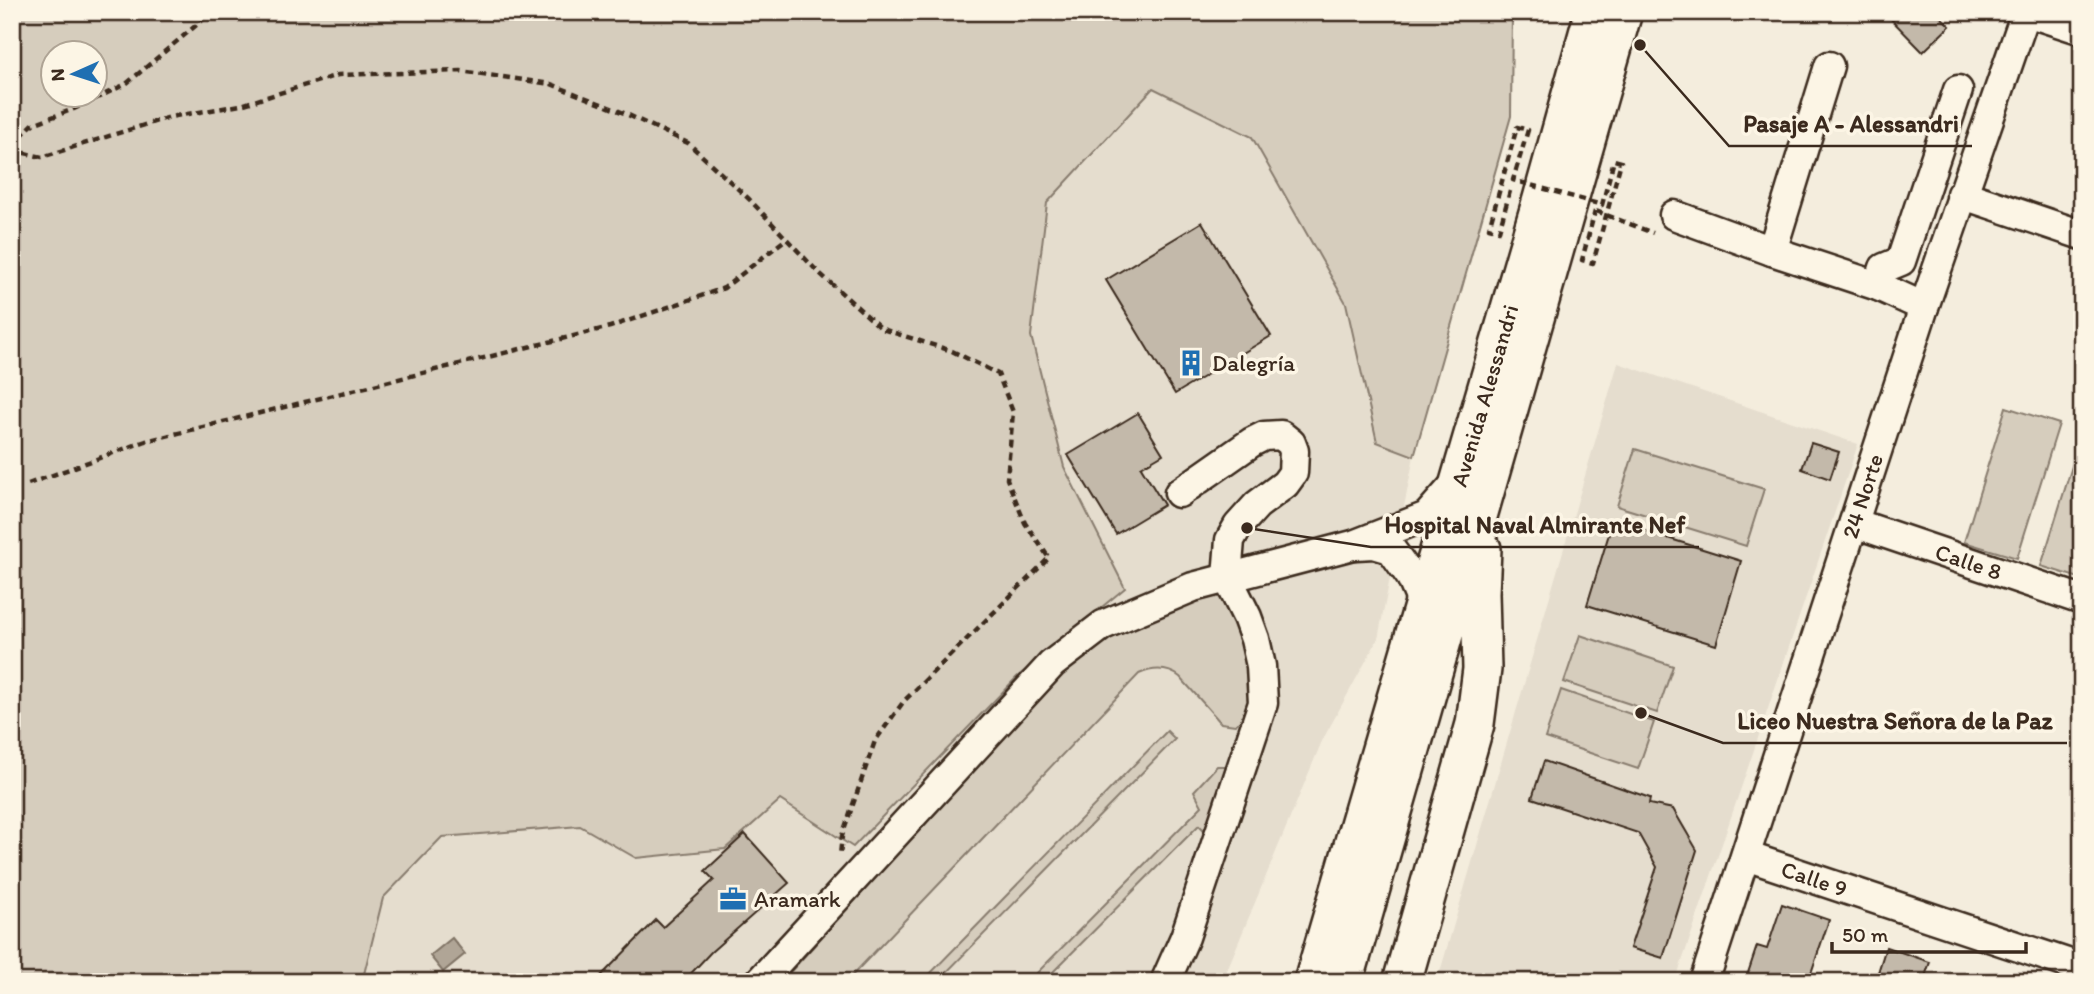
<svg xmlns="http://www.w3.org/2000/svg" width="2094" height="994" viewBox="0 0 2094 994" font-family="Itim,sans-serif">
  <style>
    .built { fill: #e5ddce }
    .green { fill: #d6cdbd; stroke: #887c6e; stroke-width: 2; fill-rule: evenodd }
    .water { fill: #b0a596; stroke: #817466; stroke-width: 2 }
    .building { fill: #c3b9aa; stroke: #3b2a1e; stroke-width: 2 }
    .lines { fill: none; stroke-linecap: round; stroke-linejoin: round }
    .minor-casing { stroke: #3b2a1e; stroke-width: 33 }
    .major-casing { stroke: #3b2a1e; stroke-width: 42 }
    .path { stroke: #3b2a1e; stroke-width: 4.5; stroke-dasharray: 7 5; stroke-linecap: butt }
    .minor { stroke: #fcf5e5; stroke-width: 28 }
    .major { stroke: #fcf5e5; stroke-width: 37 }
    .path-bridge { stroke: #3b2a1e; stroke-width: 4.5; stroke-dasharray: 7 5; stroke-linecap: butt }
    .labels { text-anchor: middle; stroke-width: 7; stroke-linejoin: round; paint-order: stroke }
    .poi-label { font-size: 23px; fill: #3b2a1e; stroke: #fcf5e5; text-anchor: start }
    .street-label { font-size: 23px; fill: #3b2a1e; stroke: #fcf5e5 }
    .leader { fill: none; stroke: #3b2a1e; stroke-width: 2.5 }
    .callout-dot { fill: #3b2a1e; stroke: #fcf5e5; stroke-width: 2.5 }
    .callout-label { font-size: 24px; text-anchor: middle; font-weight: bold; fill: #3b2a1e; stroke: #fcf5e5; stroke-width: 7; stroke-linejoin: round; paint-order: stroke }
  </style>
  <rect width="100%" height="100%" fill="#f4eddd"/>
  <filter id="ink" filterUnits="userSpaceOnUse"><feTurbulence type="fractalNoise" baseFrequency=".0143" numOctaves="2"/><feDisplacementMap in="SourceGraphic" scale="14" xChannelSelector="R" yChannelSelector="G"/><feConvolveMatrix kernelMatrix="1 2 1 2 8 2 1 2 1" color-interpolation-filters="sRGB"/></filter>
  <g filter="url(#ink)">
    <!-- built -->
    <g class="built">
      <path d="M1153 88 1252 137 1346 303 1377 442 1414 456 1378 639 1322 741 1222 982H362L383 898 441 837 580 826 636 858 724 849 780 800 852 847 1017 677 1125 588 1064 467 1031 335 1047 203Z"/>
      <path d="M1618 363 1858 444 1675 982H1437Z"/>
    </g>
    <!-- green -->
    <g class="green">
      <path d="M12 12H1512L1511 116 1414 456 1377 442 1346 303 1252 137 1153 88 1047 203 1031 336 1064 467 1125 588 1017 677 853 847 780 800 725 849 636 858 580 826 442 837 383 898 362 982H12ZM52 52H94V94H52Z"/>
      <path d="M2006 407 2059 424 2017 558 1964 542Z"/>
      <path d="M2082 434V579L2041 566Z"/>
      <path d="M1635 449 1764 489 1746 546 1617 506Z"/>
      <path d="M1217 594C1221 600 1227 605 1230 612 1243 633 1260 691 1247 713 1245 718 1239 722 1235 725L1221 723 1180 677C1167 667 1153 668 1139 674L846 982H786L784 979 1053 680 1107 638 1141 618Z"/>
      <path d="M1580 635 1673 666 1657 713 1564 682Z"/>
      <path d="M1561 690 1654 722 1638 769 1545 738Z"/>
      <path d="M1167 731 1175 739 937 982H922Z"/>
      <path d="M1217 766H1231L1211 837 1199 825 1043 982H1028L1202 806 1194 791Z"/>
    </g>
    <!-- water -->
    <path class="water" d="M452 938 465 954 443 972 430 956Z"/>
    <!-- building -->
    <g class="building">
      <path d="M1884 12H1936L1950 26 1923 52Z"/>
      <path d="M1202 222 1271 336 1175 394 1106 280Z"/>
      <path d="M1138 413 1163 454 1141 467 1164 505 1116 534 1068 455Z"/>
      <path d="M1811 443 1839 452 1830 479 1802 469Z"/>
      <path d="M1613 521 1741 561 1716 645 1587 605Z"/>
      <path d="M1544 761 1650 798 1649 804 1673 809 1697 850 1663 958 1630 948 1657 867 1638 833 1532 798Z"/>
      <path d="M745 834 789 883 711 952 683 982H595L656 920 663 927 714 880 705 871Z"/>
      <path d="M1782 904 1829 920 1808 982H1745L1757 946 1767 949Z"/>
      <path d="M1886 947 1930 962 1923 982H1875Z"/>
    </g>
    <g class="lines">
      <!-- minor casing -->
      <g class="minor-casing">
        <g id="minor">
          <path d="M2027 12 2082 30"/>
          <path d="M1961 194 2082 235"/>
          <path d="M1674 215 1772 251 1878 286 1924 307"/>
          <path d="M1772 251 1829 66"/>
          <path d="M1878 286 1884 268 1901 261 1958 90"/>
          <path id="s1" d="M1854 523 2082 600"/>
          <path d="M1356 545 1374 544 1391 549 1411 577 1423 605"/>
          <path id="s2" d="M1746 856 2082 968"/>
          <path d="M759 982 1052 664 1103 625 1193 587 1353 545 1427 516 1456 483"/>
          <path d="M1165 982 1185 937 1263 703 1261 666 1255 639 1247 617 1227 577 1230 540 1238 526 1257 505 1285 484 1293 473 1294 451 1291 443 1281 435 1264 436 1252 442 1179 493"/>
          <path id="s3" d="M1704 982 1924 307 2026 12"/>
        </g>
      </g>
      <!-- major casing -->
      <g class="major-casing">
        <g id="major">
          <path id="s4" d="M1313 982 1542 199 1594 12"/>
          <path d="M1344 982 1623 12"/>
          <path d="M1402 982 1475 724 1482 669 1480 593 1482 549"/>
        </g>
      </g>
      <!-- path -->
      <g class="path">
        <path d="M12 145 33 124 74 109 126 84 212 12"/>
        <path d="M12 150 42 157 170 117 241 105 338 75 461 71 551 84 624 113 688 143 749 199 816 270 882 329 952 351 998 374 1013 412 1007 479 1025 523 1049 558 904 701 875 741 842 836 840 855"/>
        <path d="M1596 211 1653 233"/>
        <path d="M28 484 146 441 610 327 724 288 786 239"/>
      </g>
      <!-- minor -->
      <use href="#minor" class="minor"/>
      <!-- major -->
      <use href="#major" class="major"/>
      <!-- path-bridge -->
      <path class="path-bridge" d="M1510 191 1499 231 1489 228 1517 127 1528 130 1513 180 1602 205 1614 160 1621 162 1593 263 1582 260 1595 211"/>
    </g>
  </g>
  <!-- icons -->
  <defs>
    <g id="building-bare" transform="scale(2.1)"><path d="M-4-6H4V6H1V3H-1V6H-4ZM-2.5-4.3h1.7v1.8h-1.7ZM.8-4.3h1.7v1.8H.8ZM-2.5-1h1.7V.8h-1.7ZM.8-1h1.7V.8H.8Z" fill="#1f6fb2" stroke="#fcf5e5" stroke-width="2.5" paint-order="stroke"/></g>
    <g id="office-bare" transform="scale(2.1)"><path d="M-6-3h4V-5.5h4V-3h4V5H-6ZM-1-4.5V-3h2v-1.5ZM-6 0V1H6V0Z" fill="#1f6fb2" stroke="#fcf5e5" stroke-width="2.5" paint-order="stroke"/></g>
  </defs>
  <g fill-rule="evenodd">
    <use href="#building-bare" x="1191" y="363"/>
    <use href="#office-bare" x="733" y="899"/>
  </g>
  <g class="labels">
    <!-- poi labels -->
    <g class="poi-label">
      <text x="1212" y="371">Dalegría</text>
      <text x="754" y="907">Aramark</text>
    </g>
    <!-- street labels -->
    <g class="street-label">
      <text dy="8" stroke="none"><textPath href="#s4" startOffset="611">Avenida Alessandri</textPath></text>
      <text dy="8" stroke="none"><textPath href="#s3" startOffset="511">24 Norte</textPath></text>
      <text dy="8" stroke="none"><textPath href="#s1" startOffset="121">Calle 8</textPath></text>
      <text dy="8" stroke="none"><textPath href="#s2" startOffset="72">Calle 9</textPath></text>
    </g>
  </g>
  <!-- callouts -->
  <path class="leader" d="M1640 45L1729 146H1972M1247 528L1371 547H1699M1641 713L1723 743H2067"/>
  <g class="callout-dot">
    <circle cx="1640" cy="45" r="7"/>
    <circle cx="1247" cy="528" r="7"/>
    <circle cx="1641" cy="713" r="7"/>
  </g>
  <g class="callout-label">
    <text x="1851" y="132">Pasaje A - Alessandri</text>
    <text x="1535" y="533">Hospital Naval Almirante Nef</text>
    <text x="1895" y="729">Liceo Nuestra Señora de la Paz</text>
  </g>
  <!-- margin -->
  <rect width="2094" height="994" fill="none" stroke="#fcf5e5" stroke-width="42"/>
  <rect x="21" y="21" width="2052" height="952" fill="none" stroke="#3b2a1e" stroke-width="2.5" filter="url(#ink)"/>
  <!-- north arrow -->
  <g transform="translate(74 74) rotate(267)"><circle r="33" fill="#fcf5e5" stroke="#afa495" stroke-width="2"/>
  <path d="M0-5L12 26L0 18L-12 26Z" fill="#1f6fb2"/>
  <text y="-10" font-size="19" font-weight="bold" text-anchor="middle" fill="#3b2a1e">N</text>
  </g>
  <!-- scale -->
  <path d="M1832 942v10h194v-10" fill="none" stroke="#3b2a1e" stroke-width="3.5"/>
  <text x="1842" y="942" font-size="21" fill="#3b2a1e" stroke="#fcf5e5" stroke-width="5" paint-order="stroke">50 m</text>
</svg>
